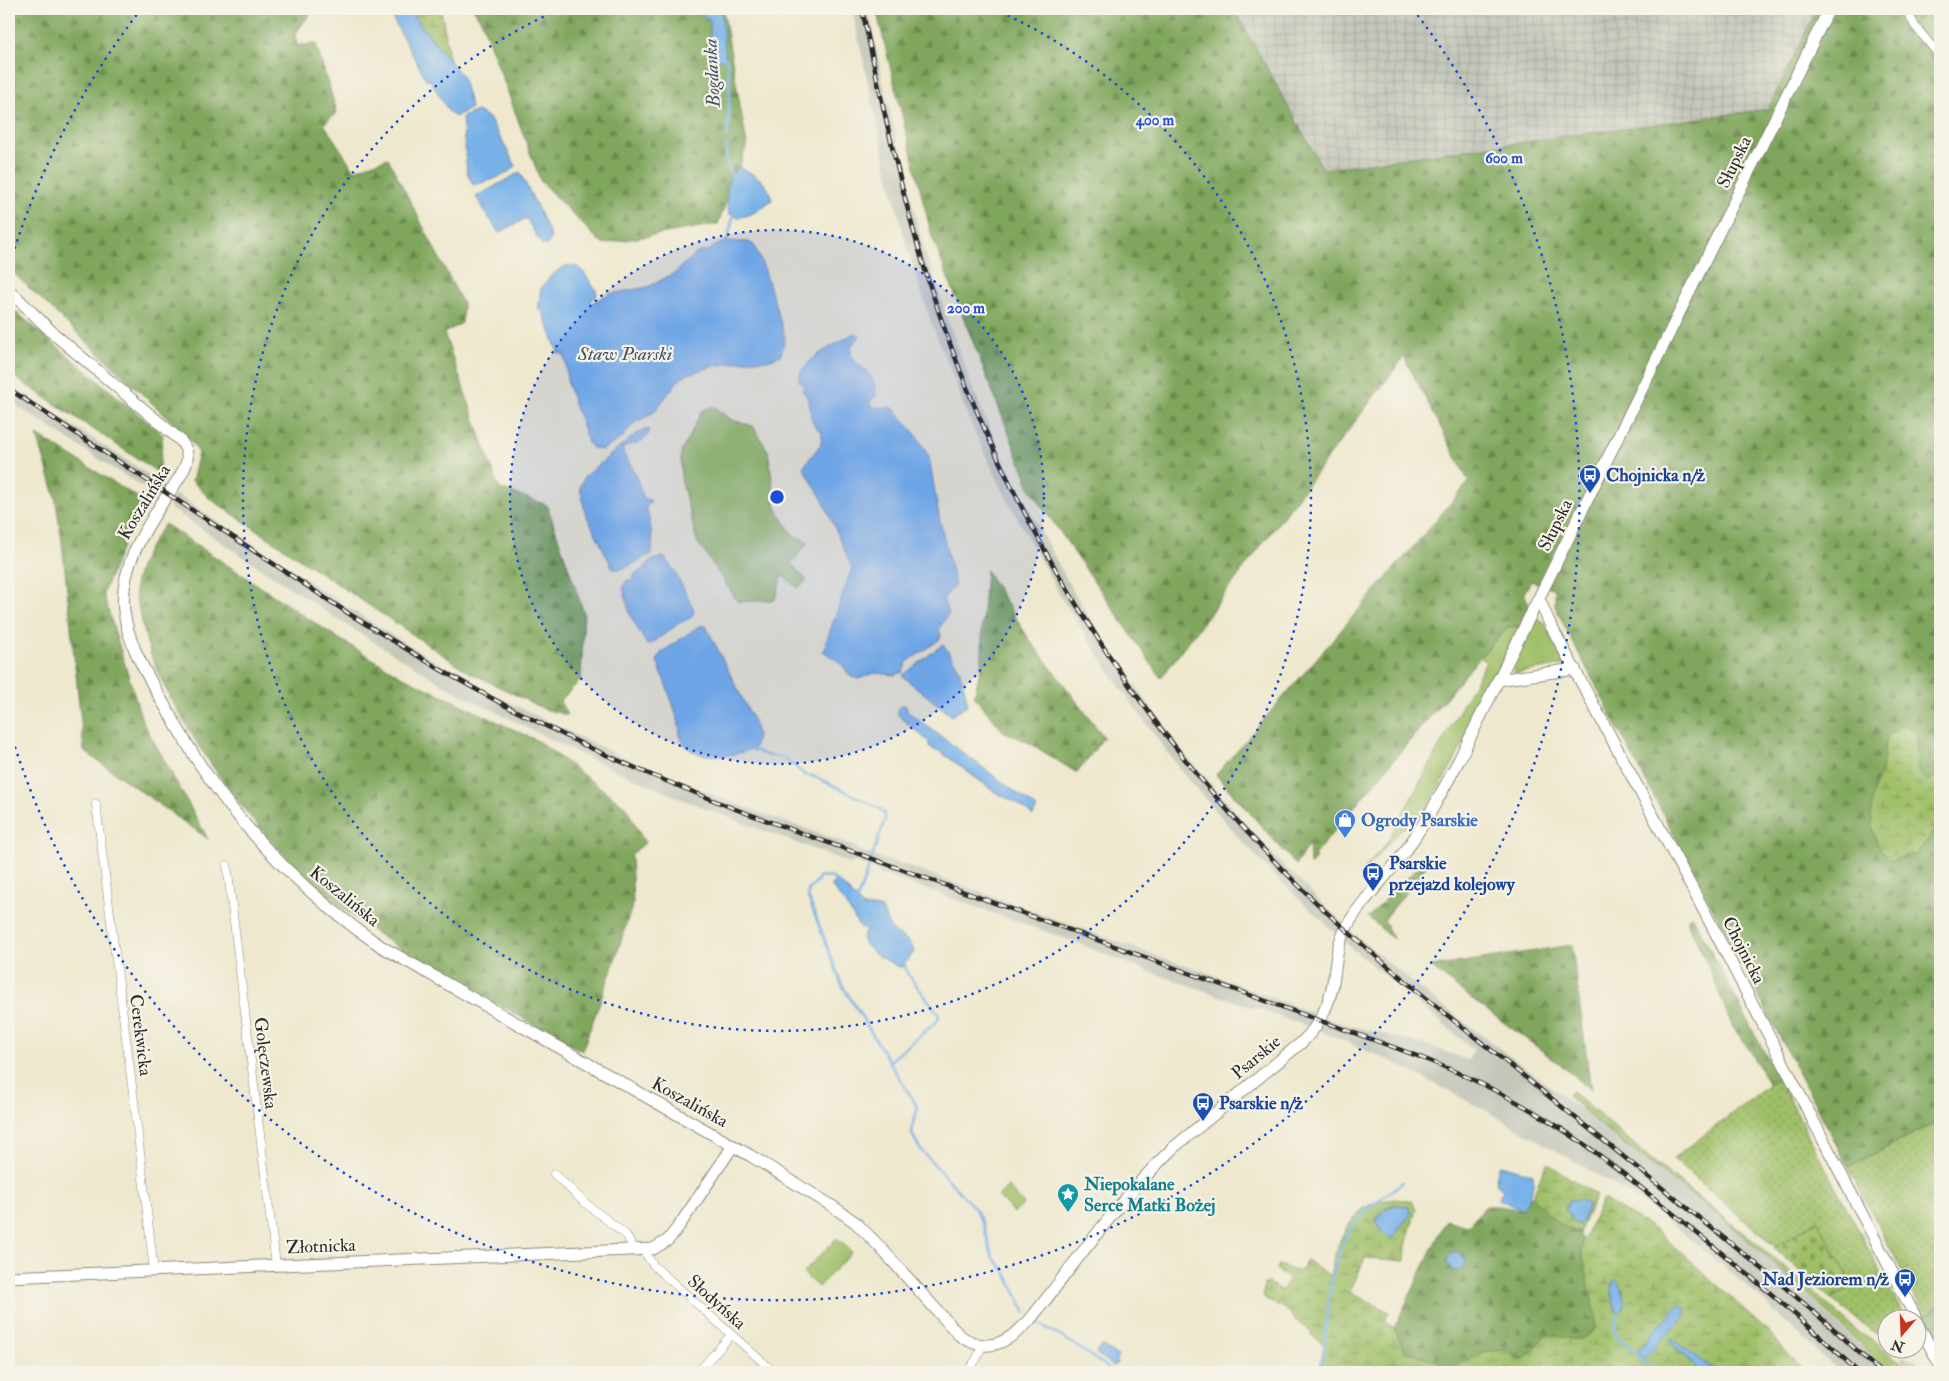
<svg xmlns="http://www.w3.org/2000/svg" width="1949" height="1381" viewBox="0 0 1949 1381" font-family="'IM FELL Double Pica',serif">
  <style>
    .industrial { fill: url(#industrial-grid) }
    .railway { fill: #c3c6b9 }
    .grass { fill: #9fbf68; stroke: #65754a }
    .forest { fill: url(#forest-firs); stroke: #556844 }
    .wetland { fill: url(#wetland-marsh); stroke: #65754a; fill-rule: evenodd }
    .cemetery { fill: url(#cemetery-stones); stroke: #65754a }
    .park { fill: url(#park-dots); stroke: #65754a }
    .water { fill: #79b2e9; stroke: #526e8a }
    .lines { fill: none; stroke-linecap: round; stroke-linejoin: round }
    .stream { stroke: #79b2e9; stroke-width: 2.5 }
    .street-casing { stroke: #8c8a7c; stroke-width: 9 }
    .secondary-casing { stroke: #8c8a7c; stroke-width: 13 }
    .street { stroke: #fff; stroke-width: 8 }
    .secondary { stroke: #fff; stroke-width: 11 }
    .rail-casing { stroke: #2b2b2b; stroke-width: 4.5 }
    .rail { stroke: #f7f3e8; stroke-width: 2.5; stroke-dasharray: 8; stroke-linecap: butt }
    .ring { fill: none; stroke: #1d4ed8; stroke-width: 2.5; stroke-dasharray: 2.5 5 }
    .labels { text-anchor: middle; stroke-width: 4.5; stroke-linejoin: round; paint-order: stroke }
    .street-label { font-size: 18px; fill: #2b2b2b; stroke: #f7f3e8 }
    .transit-label { font-size: 18px; font-weight: bold; fill: #164399; stroke: #f7f3e8; text-anchor: start }
    .shop-label { font-size: 18px; font-weight: bold; fill: #366cbe; stroke: #f7f3e8; text-anchor: start }
    .culture-label { font-size: 18px; font-weight: bold; fill: #0d838f; stroke: #f7f3e8; text-anchor: start }
    .water-label { font-size: 19px; font-style: italic; fill: #425464; stroke: #f7f3e8 }
    .centre { fill: #1d4ed8; stroke: #f7f3e8; stroke-width: 2.5 }
    .ring-label { font-size: 15px; text-anchor: middle; font-weight: bold; fill: #1d4ed8; stroke: #f7f3e8; stroke-width: 4.5; stroke-linejoin: round; paint-order: stroke }
  </style>
  <defs>
    <pattern id="industrial-grid" width="8" height="8" patternUnits="userSpaceOnUse" patternTransform="scale(1.25)"><rect width="8" height="8" fill="#c3c6b9"/><path d="M0 4h8M4 0v8" fill="none" stroke="#a8aa9f"/></pattern>
    <pattern id="forest-firs" width="22" height="20" patternUnits="userSpaceOnUse" patternTransform="scale(1.25)"><rect width="22" height="20" fill="#7fa65c"/><path d="M5 1l3.5 6h-7zM16 11l3.5 6h-7z" fill="#68874c"/></pattern>
    <pattern id="wetland-marsh" width="20" height="14" patternUnits="userSpaceOnUse" patternTransform="scale(1.25)"><rect width="20" height="14" fill="#9fbf68"/><path d="M1 5h8M5 5V1M11 12h8M15 12V8" fill="none" stroke="#829b56"/></pattern>
    <pattern id="cemetery-stones" width="16" height="16" patternUnits="userSpaceOnUse" patternTransform="scale(1.25)"><rect width="16" height="16" fill="#9fbf68"/><path d="M2 7V4a2 2 0 0 1 4 0v3zM10 15v-3a2 2 0 0 1 4 0v3z" fill="#829b56"/></pattern>
    <pattern id="park-dots" width="8" height="8" patternUnits="userSpaceOnUse" patternTransform="scale(1.25)"><rect width="8" height="8" fill="#9fbf68"/><path d="M2 2h.1M6 6h.1" fill="none" stroke="#829b56" stroke-width="1.8" stroke-linecap="round"/></pattern>
  </defs>
  <rect width="100%" height="100%" fill="#f7f3e8"/>
  <filter id="ink" filterUnits="userSpaceOnUse"><feTurbulence type="fractalNoise" baseFrequency=".02" numOctaves="2"/><feDisplacementMap in="SourceGraphic" scale="10" xChannelSelector="R" yChannelSelector="G"/><feConvolveMatrix kernelMatrix="1 2 1 2 8 2 1 2 1" color-interpolation-filters="sRGB"/></filter>
  <filter id="wash" filterUnits="userSpaceOnUse"><feTurbulence type="fractalNoise" baseFrequency=".0096" numOctaves="4" result="noise"/><feDisplacementMap in="SourceGraphic" scale="20" xChannelSelector="R" yChannelSelector="G"/><feGaussianBlur stdDeviation="1.12" result="paint"/><feColorMatrix in="noise" values="0 0 0 0 0 0 0 0 0 0 0 0 0 0 0 0 0 1.4 0 .05"/><feComposite in="paint" operator="in"/></filter>
  <g filter="url(#wash)">
    <rect width="100%" height="100%" fill="#eee8ce"/>
    <!-- industrial -->
    <g class="industrial">
      <path d="M1234 9H1817L1768 109 1323 169Z"/>
      <path d="M1903 1356 1916 1361 1929 1369 1930 1372H1900L1898 1370Z"/>
    </g>
    <!-- railway -->
    <g class="railway">
      <path d="M852 9H868L885 91 921 239 945 312 971 384 1003 460 1071 588 1122 667 1185 755 1270 852 1355 935 1423 991 1653 1164 1723 1219 1785 1273 1887 1372H1839L1750 1289 1673 1225 1641 1202 1585 1167 1483 1109 1393 1062 1321 1031 1139 968 1078 943 891 877 881 875 878 871 855 862 849 864 839 859 686 801 588 758 456 692 348 626 170 508 169 504 175 495 179 496 372 623 423 654 500 698 643 767 742 806 856 847 859 850 882 859 894 861 1160 957 1203 971 1333 1021 1426 1045 1468 1060 1474 1050 1347 944 1279 880 1241 840 1190 782 1145 722 1111 674 1060 595 1010 505 975 433 929 317 906 244 887 169Z"/>
      <path d="M9 384 161 483 164 488 158 497 9 401Z"/>
    </g>
    <!-- grass -->
    <g class="grass">
      <path d="M713 406 732 420 753 426 768 451 776 508 792 534 808 542 791 564 807 580 798 588 782 575 775 600 738 602 697 541 681 478V452L702 411Z"/>
      <path d="M1538 619 1544 622 1564 665 1517 673 1514 672 1512 666 1534 621Z"/>
      <path d="M1511 626H1519L1455 760 1418 823 1415 826 1402 828 1365 869 1386 844 1486 662 1480 657 1508 627Z"/>
      <path d="M1571 1091 1663 1169 1771 1255 1861 1334 1879 1344 1895 1359 1901 1361 1898 1370 1900 1372H1887C1836 1318 1780 1267 1723 1219 1672 1177 1616 1142 1568 1096Z"/>
      <path d="M1008 1187 1024 1204 1014 1213 998 1196Z"/>
      <path d="M837 1238 852 1252 818 1287 803 1273Z"/>
    </g>
    <!-- forest -->
    <g class="forest">
      <path d="M9 9H314L295 34 297 45 316 44 337 112 324 124 354 170 388 158 463 304 462 323 444 333 499 488 547 505 584 613 581 680 560 701 567 715 544 709 467 671 209 498 192 481 196 465 198 451 188 437 9 269Z"/>
      <path d="M473 9H723L747 145 739 167 731 174 726 187 727 200 718 224 602 244 541 182 481 20Z"/>
      <path d="M876 9H1234L1323 169 1768 109 1817 9H1940V1120L1848 1167 1566 629 1555 606V589L1531 581 1524 593 1530 607 1519 626 1508 627 1480 657 1315 854V860L1310 865 1309 843 1296 865 1216 775 1469 482 1404 357 1161 678 1031 490 932 237Z"/>
      <path d="M9 306 163 435 159 473 16 378 9 362Z"/>
      <path d="M37 435 142 500 103 593 142 720 208 839 84 751 62 542 55 496Z"/>
      <path d="M165 524 338 638 401 676 538 741 626 807 645 843 631 855 633 903 612 969 582 1051C542 1029 503 1007 463 985 429 966 395 947 363 924 289 870 228 797 182 718 163 685 148 657 141 618 139 609 135 598 135 588 137 565 152 541 165 524Z"/>
      <path d="M986 570 1029 639 1104 737 1077 773 1031 744 1003 731 974 696 982 662V625Z"/>
      <path d="M1434 857 1384 920 1393 939 1368 917 1420 865Z"/>
      <path d="M1692 915 1778 1078 1769 1085 1751 1052 1732 1026 1708 965 1686 920Z"/>
      <path d="M1572 945 1591 1090C1540 1046 1483 1010 1431 967Z"/>
      <path d="M1529 1196 1532 1197 1559 1224 1579 1233 1583 1241 1582 1252 1596 1314V1328C1584 1341 1571 1343 1555 1334L1539 1342 1534 1350 1524 1359 1515 1358 1509 1350 1483 1352 1454 1367 1404 1350 1394 1328 1446 1220 1467 1226 1486 1206H1498L1522 1210Z"/>
      <path d="M1940 1303V1339L1938 1340 1926 1318Z"/>
    </g>
    <!-- wetland -->
    <g class="wetland">
      <path d="M408 9H439L442 15 450 61Z"/>
      <path d="M1904 726 1911 728 1916 732C1918 745 1913 779 1929 781L1935 776 1940 774V818L1934 832 1917 853 1892 860C1868 844 1869 810 1875 785 1877 778 1881 773 1882 767 1887 747 1879 734 1904 726Z"/>
      <path d="M1547 1163 1596 1195 1579 1233 1559 1224 1532 1197Z"/>
      <path d="M1395 1199 1412 1201 1416 1209 1406 1246 1405 1261 1365 1258 1350 1292 1389 1312 1385 1322 1394 1328 1404 1350 1454 1367 1483 1352 1509 1350 1515 1358 1524 1359 1534 1350 1545 1335C1566 1332 1575 1351 1596 1328L1595 1313 1582 1252 1583 1241 1603 1199 1656 1230 1768 1331 1804 1372H1717L1710 1366 1676 1349 1690 1361 1700 1372H1319L1324 1344 1311 1335 1310 1330 1294 1319 1290 1313 1283 1307 1266 1300 1263 1295 1264 1284 1269 1283 1282 1291 1289 1279 1276 1269 1278 1265 1297 1271 1303 1269 1306 1260 1330 1276C1335 1250 1345 1216 1372 1204 1378 1201 1387 1200 1395 1199ZM1400 1205 1409 1209 1411 1212 1394 1237 1385 1234 1376 1219 1387 1208ZM1622 1288 1625 1306 1616 1312 1612 1290Z"/>
    </g>
    <!-- cemetery -->
    <path class="cemetery" d="M1817 1220 1853 1285 1831 1299 1774 1248Z"/>
    <!-- park -->
    <g class="park">
      <path d="M1778 1078 1905 1318H1886V1334L1874 1333 1831 1299 1853 1285 1817 1220 1776 1247 1673 1159Z"/>
      <path d="M1940 1121V1303L1926 1317 1848 1167Z"/>
    </g>
    <!-- water -->
    <g class="water">
      <path d="M391 9H408L462 76 471 108 455 117 449 112 431 81 426 79 394 21Z"/>
      <path d="M702 9H721L726 60 715 59 710 51V20L702 15Z"/>
      <path d="M477 111 489 118 516 166C505 177 488 181 473 185L467 172 462 117Z"/>
      <path d="M739 167C755 175 768 181 772 200 760 209 744 223 729 214 726 196 724 180 739 167Z"/>
      <path d="M520 172 549 232 551 238 547 245H542L526 218 499 233 476 197Z"/>
      <path d="M727 241 749 242 754 245 764 268 785 337 781 355 768 360H751L714 366 686 375 678 381 654 412 633 424 622 438 602 450 592 448 588 443C582 422 572 402 567 380 566 371 567 362 563 354L558 353 543 312 538 309C540 303 539 295 541 289 546 279 567 258 579 268 584 271 591 284 596 290L597 296 590 301 592 303 609 294 648 287 678 271 682 265 691 259 696 253 710 250 713 247Z"/>
      <path d="M857 333 860 336C858 339 854 342 852 345 847 360 859 363 866 371 871 376 879 390 875 397 873 399 871 400 869 402L874 407 893 408 917 436 929 457 939 517 955 585 943 599 949 613 939 629 941 636 939 640 907 662 903 672 894 675 875 673 858 679 850 676 842 664 823 651 852 568 824 502 803 467 821 444 822 431C807 426 813 409 807 398 806 395 804 393 802 391L804 385 799 381C797 362 837 344 852 334Z"/>
      <path d="M647 429 650 430C647 440 637 445 627 445L623 449C624 458 631 463 634 471 638 480 640 489 644 498L651 501 646 507C649 515 655 548 651 554 640 559 626 571 613 569L585 512 580 487 585 476 636 434Z"/>
      <path d="M664 557 675 572 694 610 692 617 678 624 651 644 647 645 630 615 623 587 627 580 632 581 635 574 644 569 648 563 653 560Z"/>
      <path d="M699 626H706L754 722 757 736 755 747C739 757 693 762 683 742 679 737 680 727 678 720 672 700 664 680 657 661L661 653Z"/>
      <path d="M943 644 959 668 968 704 952 716 902 676Z"/>
      <path d="M901 705H903L907 707V711L1037 808 1033 816 1017 803 995 792 938 750H934L929 746V742L898 715 897 709Z"/>
      <path d="M835 882 842 884 863 907H873L882 909C886 917 886 924 892 930 901 939 911 938 914 952L902 967C895 967 894 963 888 961 877 956 864 949 862 936L866 930 858 925 850 911 832 887 833 883Z"/>
      <path d="M1501 1165 1533 1174C1535 1186 1529 1200 1522 1210L1498 1199 1503 1190 1495 1183 1499 1166Z"/>
      <path d="M1569 1200H1581L1588 1204 1583 1220 1579 1225 1572 1221 1568 1212 1565 1211Z"/>
      <path d="M1396 1205 1409 1206 1411 1215 1400 1227 1394 1237 1390 1238 1385 1234 1376 1222C1379 1214 1388 1206 1396 1205Z"/>
      <path d="M1460 1252 1466 1263 1460 1271 1452 1270 1447 1261 1450 1254Z"/>
      <path d="M1614 1280H1617C1622 1289 1624 1297 1625 1306L1619 1313C1612 1305 1610 1290 1614 1280Z"/>
      <path d="M1681 1305 1685 1308 1686 1315 1647 1355 1644 1357 1640 1355 1637 1352 1640 1347 1677 1306Z"/>
      <path d="M1671 1339 1710 1366 1717 1372H1700L1690 1361 1672 1344Z"/>
      <path d="M1101 1346 1118 1356 1117 1363 1113 1366 1097 1355 1096 1352Z"/>
    </g>
    <g class="lines">
      <!-- stream -->
      <g class="stream">
        <path d="M726 58C732 83 729 110 727 136"/>
        <path d="M727 145C725 157 727 165 731 176"/>
        <path d="M727 241 734 214"/>
        <path d="M752 749 766 755 784 758 805 775 813 776 847 792 879 808 884 813 885 820 857 900"/>
        <path d="M839 883 832 878 821 876 808 891V897L842 985 918 1108 913 1123 912 1134 920 1149 976 1210 984 1227 992 1256 1005 1271 1026 1313"/>
        <path d="M889 1062 936 1022 939 1017 938 1013 907 973 905 965"/>
        <path d="M1619 1313 1614 1329 1616 1335 1656 1372"/>
        <path d="M1039 1324 1069 1341 1114 1372"/>
        <path d="M1321 1372C1328 1326 1326 1258 1356 1221 1366 1208 1389 1193 1403 1182"/>
      </g>
    </g>
  </g>
  <g filter="url(#ink)">
    <g class="lines">
      <!-- street casing -->
      <g class="street-casing">
        <g id="street">
          <path d="M1906 9 1915 26 1940 56"/>
          <path d="M96 804 133 1093 154 1271"/>
          <path d="M227 865 276 1265"/>
          <path d="M554 1174 584 1202 626 1235 635 1250"/>
          <path d="M643 1250 654 1266 774 1372"/>
          <path d="M1931 1347 1940 1342"/>
          <path d="M698 1372 731 1335"/>
          <path d="M967 1372 977 1358 982 1346"/>
        </g>
      </g>
      <!-- secondary casing -->
      <g class="secondary-casing">
        <g id="secondary">
          <path d="M9 290 54 334 180 440C186 447 189 456 186 464 182 476 173 487 166 497 144 531 119 568 124 611 128 644 146 673 162 701 175 723 187 745 201 766 247 836 312 900 382 947L751 1156 832 1206 855 1222 879 1246 959 1335C987 1355 1007 1343 1029 1321 1076 1262 1119 1200 1173 1148L1301 1043C1321 1024 1331 1003 1334 976 1336 965 1336 953 1340 942 1351 910 1380 885 1400 858 1423 828 1441 794 1459 760L1829 9"/>
          <path d="M1539 599 1550 624 1700 903 1916 1318"/>
          <path d="M1498 680 1575 669"/>
          <path d="M9 1277 653 1249 668 1240 679 1226 733 1146"/>
          <path d="M1916 1320 1940 1365"/>
        </g>
      </g>
      <!-- street -->
      <use href="#street" class="street"/>
      <!-- secondary -->
      <use href="#secondary" class="secondary"/>
      <!-- rail casing -->
      <g class="rail-casing">
        <g id="rail">
          <path d="M862 9C882 102 901 195 930 286 1002 508 1126 713 1292 879 1361 948 1438 1008 1515 1069 1604 1141 1693 1212 1781 1284L1836 1331 1880 1372"/>
          <path d="M9 389 351 615 441 670 506 706 584 745 649 774 735 809 1404 1051C1458 1071 1509 1095 1557 1126 1607 1158 1652 1197 1698 1234 1753 1278 1808 1323 1858 1372"/>
        </g>
      </g>
      <!-- rail -->
      <use href="#rail" class="rail"/>
    </g>
  </g>
  <!-- distance rings -->
  <circle cx="777" cy="497" r="267" fill="#1d4ed8" fill-opacity=".12"/>
  <g class="ring">
    <circle cx="777" cy="497" r="267"/>
    <path d="M994 9A534 534 0 1 1 560 9"/>
    <path d="M10 263A802 802 0 0 1 141 9M1413 9A802 802 0 1 1 10 731"/>
  </g>
  <!-- icons -->
  <defs>
    <g id="bus-pin" transform="scale(1.125)"><path d="M0 17L-7.5 6A9.5 9.5 0 1 1 7.5 6Z" fill="#1a4fb4" stroke="#f7f3e8"/><path d="M-5-6H5V4H4V6H2V4H-2V6H-4V4H-5ZM-3.5-4V0h7V-4ZM-3.5 1.2v1.5H-2V1.2ZM2 1.2v1.5H3.5V1.2Z" fill="#fff"/></g>
    <g id="shop-pin" transform="scale(1.125)"><path d="M0 17L-7.5 6A9.5 9.5 0 1 1 7.5 6Z" fill="#3f7fe0" stroke="#f7f3e8"/><path d="M-5-2.5h2.3a2.7 3.5 0 0 1 5.4 0H5L5.5 6h-11ZM-1.5-2.5h3a1.5 2.3 0 0 0-3 0Z" fill="#fff"/></g>
    <g id="sight-pin" transform="scale(1.125)"><path d="M0 17L-7.5 6A9.5 9.5 0 1 1 7.5 6Z" fill="#0f9aa8" stroke="#f7f3e8"/><path d="M0-6L1.8-2.2L6-1.7L2.9 1.2L3.7 5.4L0 3.3L-3.7 5.4L-2.9 1.2L-6-1.7L-1.8-2.2Z" fill="#fff"/></g>
  </defs>
  <g fill-rule="evenodd">
    <use href="#bus-pin" x="1590" y="475"/>
    <use href="#shop-pin" x="1345" y="820"/>
    <use href="#bus-pin" x="1373" y="873"/>
    <use href="#bus-pin" x="1203" y="1103"/>
    <use href="#sight-pin" x="1068" y="1194"/>
    <use href="#bus-pin" x="1905" y="1279"/>
  </g>
  <g class="labels">
    <!-- street labels -->
    <g class="street-label">
      <text transform="translate(1734 162) rotate(-64)" y="6">Słupska</text>
      <text transform="translate(144 502) rotate(-59)" y="6">Koszalińska</text>
      <text transform="translate(1555 525) rotate(-64)" y="6">Słupska</text>
      <text transform="translate(345 896) rotate(39)" y="6">Koszalińska</text>
      <text transform="translate(1744 950) rotate(63)" y="6">Chojnicka</text>
      <text transform="translate(141 1035) rotate(83)" y="6">Cerekwicka</text>
      <text transform="translate(1256 1057) rotate(-40)" y="6">Psarskie</text>
      <text transform="translate(266 1063) rotate(83)" y="6">Golęczewska</text>
      <text transform="translate(690 1102) rotate(29)" y="6">Koszalińska</text>
      <text transform="translate(321 1246) rotate(-2)" y="6">Złotnicka</text>
      <text transform="translate(717 1302) rotate(42)" y="6">Słodyńska</text>
    </g>
    <!-- transit labels -->
    <g class="transit-label">
      <text x="1606" y="481">Chojnicka n/ż</text>
      <text x="1389" y="869">Psarskie<tspan x="1389" dy="21">przejazd kolejowy</tspan></text>
      <text x="1219" y="1109">Psarskie n/ż</text>
      <text x="1889" y="1285" text-anchor="end">Nad Jeziorem n/ż</text>
    </g>
    <!-- shop labels -->
    <g class="shop-label">
      <text x="1361" y="826">Ogrody Psarskie</text>
    </g>
    <!-- culture labels -->
    <g class="culture-label">
      <text x="1084" y="1190">Niepokalane<tspan x="1084" dy="21">Serce Matki Bożej</tspan></text>
    </g>
    <!-- water labels -->
    <g class="water-label">
      <text transform="translate(711 73) rotate(-93)" y="7">Bogdanka</text>
      <text x="625" y="360">Staw Psarski</text>
    </g>
  </g>
  <circle cx="777" cy="497" r="8" class="centre"/>
  <g class="ring-label">
    <text x="1155" y="125">400 m</text>
    <text x="1504" y="163">600 m</text>
    <text x="966" y="313">200 m</text>
  </g>
  <!-- margin -->
  <rect width="1949" height="1381" fill="none" stroke="#f7f3e8" stroke-width="30"/>
  <!-- north arrow -->
  <g transform="translate(1902 1334) rotate(199)"><circle r="24" fill="#f7f3e8" stroke="#a5a39c"/>
  <path d="M0-4L9 19L0 12L-9 19Z" fill="#c8321e"/>
  <text y="-8" font-size="14" font-weight="bold" text-anchor="middle" fill="#2b2b2b">N</text>
  </g>
</svg>
